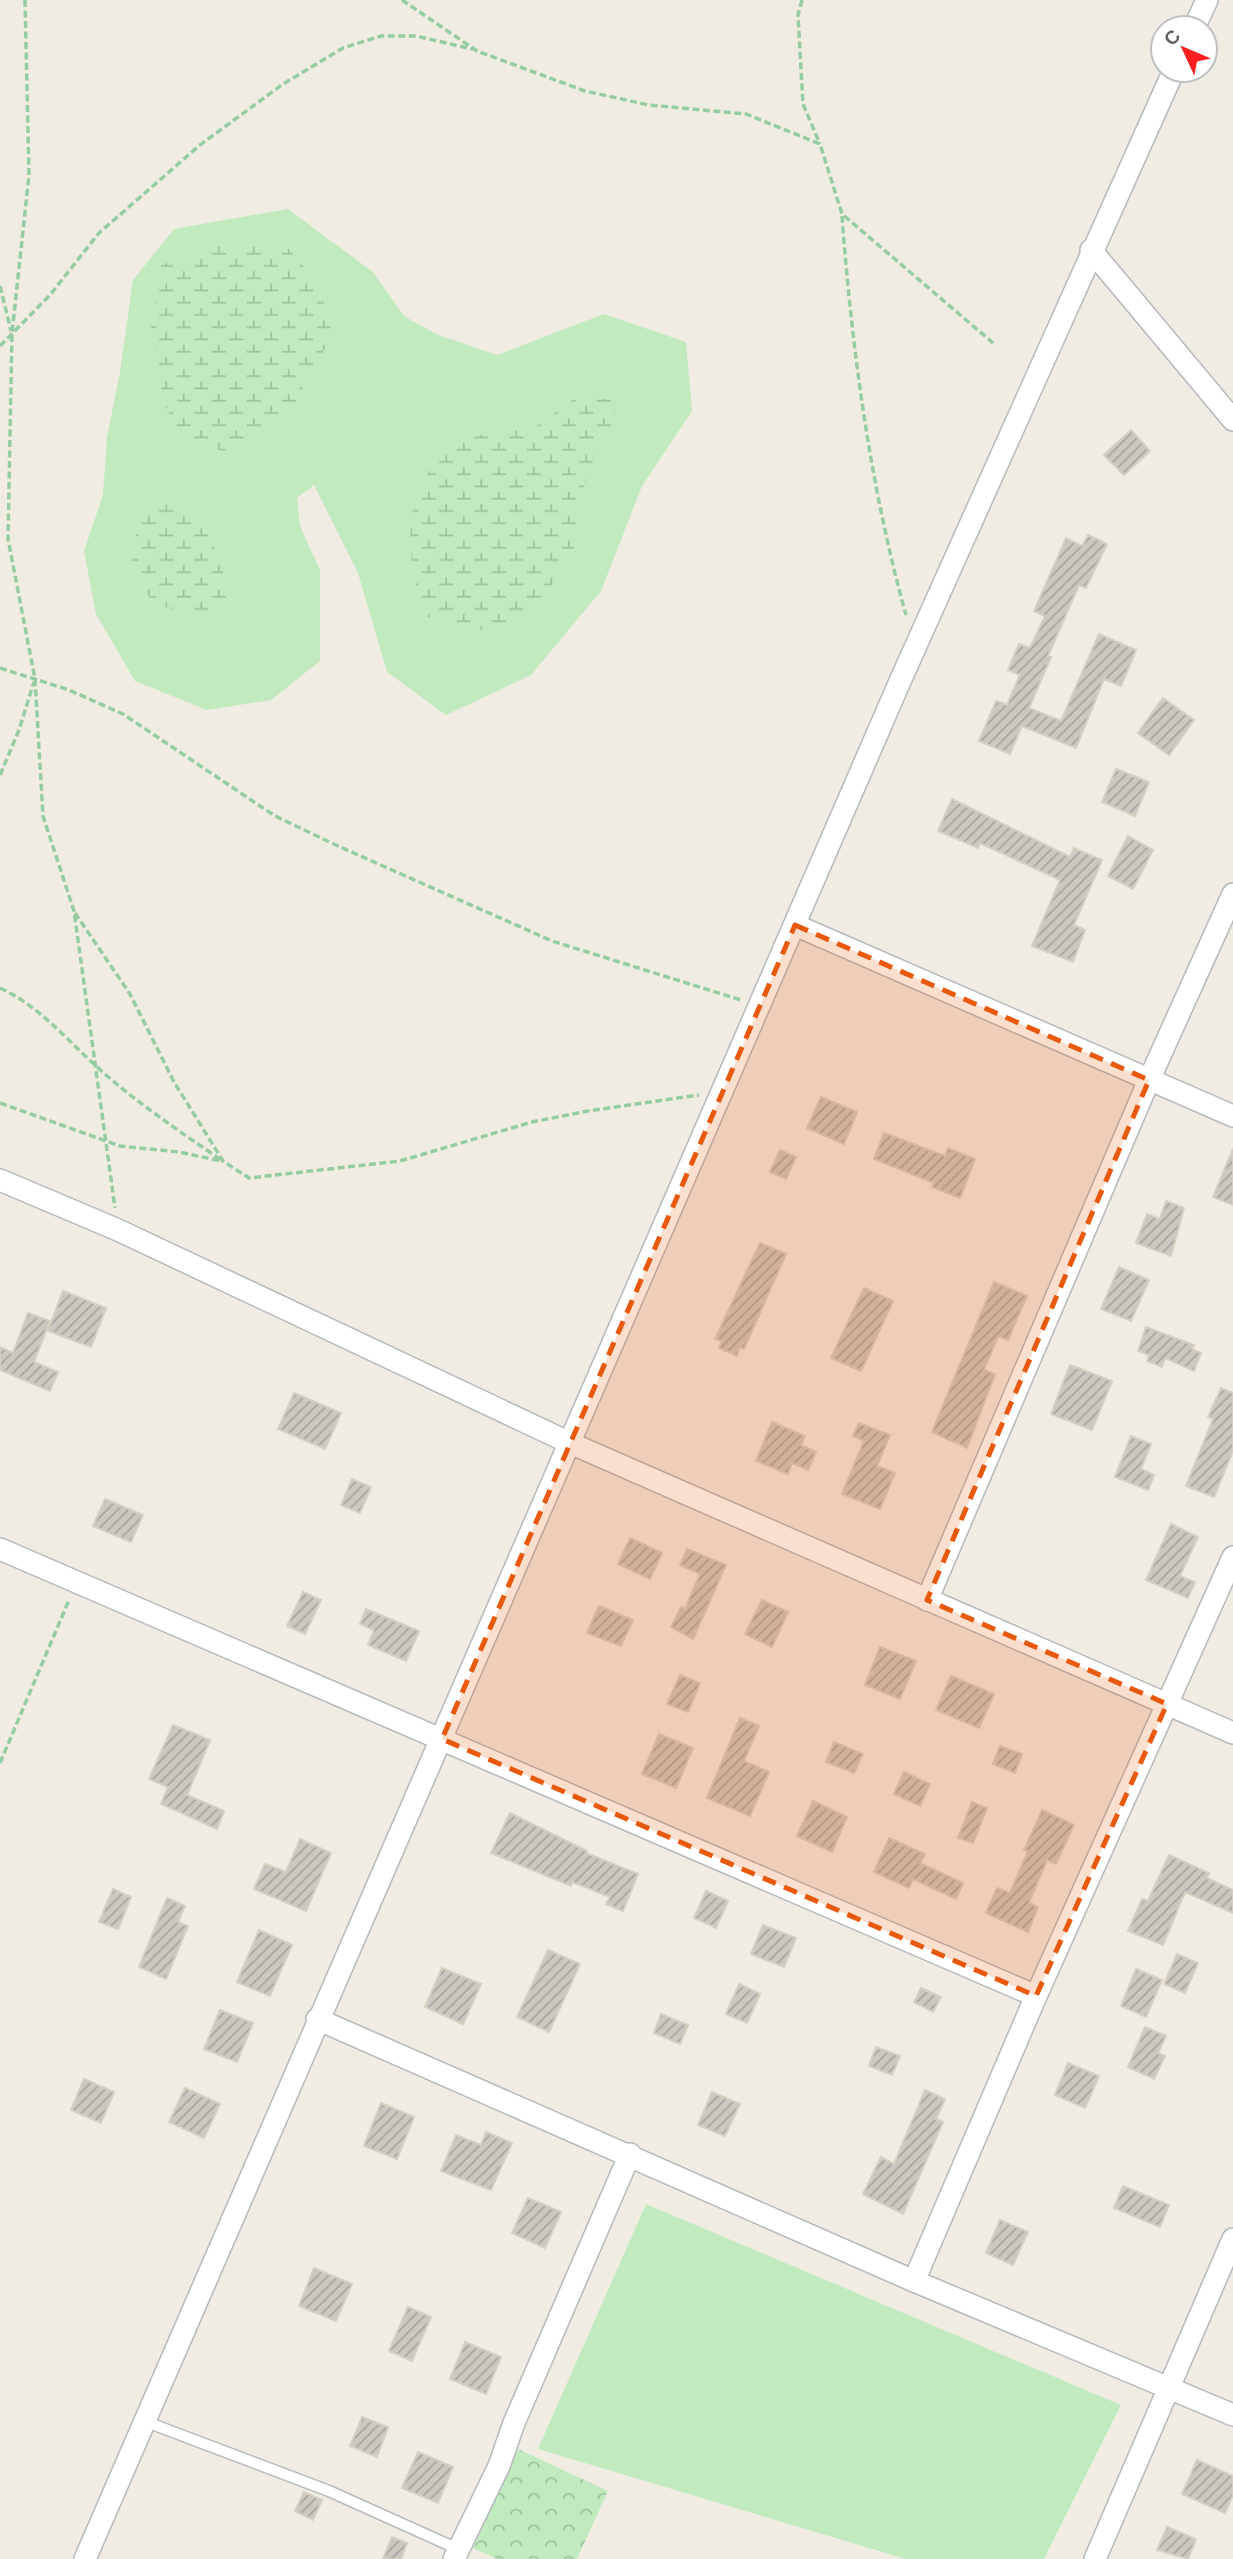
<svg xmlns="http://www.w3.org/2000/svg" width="1233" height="2559" viewBox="0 0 1233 2559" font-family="Barlow,sans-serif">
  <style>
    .grass { fill: #c1eabe }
    .wetland { fill: url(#wetland-marsh) }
    .park { fill: url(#park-crowns) }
    .building { fill: url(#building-hatch); stroke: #d5cec1; stroke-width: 2 }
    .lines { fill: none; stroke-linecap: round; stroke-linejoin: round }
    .lane-casing { stroke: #b5b8bc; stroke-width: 13 }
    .street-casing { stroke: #b5b8bc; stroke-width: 24 }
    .path { stroke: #96cca1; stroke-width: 3.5; stroke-dasharray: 7 3.5; stroke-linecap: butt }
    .lane { stroke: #fff; stroke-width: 10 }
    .street { stroke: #fff; stroke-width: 21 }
    .marked { fill: #e8590c; fill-opacity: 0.2; stroke: #e8590c; stroke-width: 5; stroke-dasharray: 14 9; stroke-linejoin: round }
  </style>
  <defs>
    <pattern id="wetland-marsh" width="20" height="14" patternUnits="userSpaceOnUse" patternTransform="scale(1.75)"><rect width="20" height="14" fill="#c1eabe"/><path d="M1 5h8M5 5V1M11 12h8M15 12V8" fill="none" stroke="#a0c19e"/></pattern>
    <pattern id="park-crowns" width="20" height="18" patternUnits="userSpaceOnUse" patternTransform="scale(1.75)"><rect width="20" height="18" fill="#c1eabe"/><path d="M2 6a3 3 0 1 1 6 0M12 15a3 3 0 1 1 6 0" fill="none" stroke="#a0c19e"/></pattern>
    <pattern id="building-hatch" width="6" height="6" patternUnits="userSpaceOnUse" patternTransform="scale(1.75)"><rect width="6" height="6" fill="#cbc7c1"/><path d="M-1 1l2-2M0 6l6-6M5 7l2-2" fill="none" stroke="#a8a5a1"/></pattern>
  </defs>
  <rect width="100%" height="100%" fill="#f0ece4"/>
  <!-- grass -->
  <g class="grass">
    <path d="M288 209 373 272 404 316 436 334 497 355 604 314 686 342 692 411 642 486 601 591 531 675 446 715 387 672 358 573 314 485 297 498 300 526 320 570V661L271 700 207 710 135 681 96 614 84 551 103 495 107 437 120 372 133 280 174 229Z"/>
    <path d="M646 2204 1121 2405 1044 2559H906L538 2449Z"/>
  </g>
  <!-- wetland -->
  <g class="wetland">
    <path d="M222 245 286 246 318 283 333 337 307 375 292 416 232 452 183 443 164 403 151 329 161 265Z"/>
    <path d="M578 396 611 400 618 422 597 450 581 494 572 559 532 610 493 633 427 617 412 574 410 517 438 450 500 428H534Z"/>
    <path d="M180 501 204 519 229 589 223 610 189 612 154 605 131 566 140 511Z"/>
  </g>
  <!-- park -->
  <path class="park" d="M518 2449 608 2491 577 2559H497L473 2548Z"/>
  <!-- building -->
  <g class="building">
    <path d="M1131 430 1150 451 1124 475 1104 455Z"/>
    <path d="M1088 535 1107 544 1086 588 1079 585 1048 656 1051 657 1029 708 1061 721 1099 634 1136 650 1121 686 1104 679 1076 748 1022 726 1010 754 979 741 996 701 1007 705 1020 675 1008 670 1019 644 1030 648 1045 616 1034 611 1066 538 1082 546Z"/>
    <path d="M1163 698 1194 720 1169 755 1138 733Z"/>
    <path d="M1116 769 1149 782 1135 816 1102 802Z"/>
    <path d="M952 799 1070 857 1074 848 1102 860 1074 925 1085 930 1073 962 1032 946 1060 880 980 843 978 848 938 831Z"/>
    <path d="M1128 836 1153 850 1133 889 1108 876Z"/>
    <path d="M821 1097 857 1112 844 1144 807 1128Z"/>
    <path d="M884 1133 945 1156 948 1148 975 1159 960 1198 932 1187 934 1183 874 1159Z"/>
    <path d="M1233 1149V1205L1213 1197Z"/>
    <path d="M780 1150 796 1157 786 1179 770 1172Z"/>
    <path d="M1166 1201 1184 1208 1171 1256 1136 1243 1147 1214 1160 1219Z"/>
    <path d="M760 1243 786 1254 744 1349 740 1347 737 1356 719 1348 722 1341 715 1339Z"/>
    <path d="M1119 1267 1149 1280 1131 1321 1101 1309Z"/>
    <path d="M994 1282 1027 1296 1008 1340 998 1336 984 1370 995 1374 967 1448 932 1432Z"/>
    <path d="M864 1288 893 1301 861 1371 831 1358Z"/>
    <path d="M63 1291 106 1308 91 1347 48 1331Z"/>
    <path d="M28 1313 50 1321 34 1362 58 1372 50 1391 0 1370V1347L13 1353Z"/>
    <path d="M1146 1327 1194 1345 1192 1349 1201 1353 1194 1371 1165 1358 1162 1367 1147 1361 1149 1355 1138 1351Z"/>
    <path d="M1070 1365 1112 1381 1092 1430 1051 1414Z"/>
    <path d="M1221 1388 1233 1393V1451L1214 1497 1186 1486 1213 1419 1208 1417Z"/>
    <path d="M294 1393 341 1413 325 1449 278 1429Z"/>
    <path d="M772 1422 805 1436 801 1445 816 1452 808 1470 792 1463 788 1474 756 1461Z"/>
    <path d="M859 1423 890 1435 877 1466 895 1473 880 1509 842 1494 864 1441 853 1436Z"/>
    <path d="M1131 1436 1151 1444 1141 1469 1154 1475 1148 1490 1115 1477Z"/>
    <path d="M352 1479 371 1487 360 1513 341 1505Z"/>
    <path d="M105 1499 143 1515 131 1542 93 1526Z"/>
    <path d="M1171 1524 1198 1537 1180 1576 1195 1582 1188 1598 1146 1580Z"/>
    <path d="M630 1538 662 1553 650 1579 618 1564Z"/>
    <path d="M687 1549 726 1565 693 1639 671 1627 681 1607 685 1609 700 1574 680 1565Z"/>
    <path d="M303 1592 321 1600 305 1634 287 1626Z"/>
    <path d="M762 1600 788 1612 772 1647 745 1634Z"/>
    <path d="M599 1606 633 1620 621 1646 587 1633Z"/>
    <path d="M366 1609 419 1631 406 1661 368 1645 374 1630 360 1624Z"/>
    <path d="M880 1647 916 1661 900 1699 865 1685Z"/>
    <path d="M680 1675 700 1683 688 1712 667 1704Z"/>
    <path d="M951 1676 994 1694 979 1728 936 1710Z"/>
    <path d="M740 1718 759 1726 744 1761 769 1772 750 1816 707 1798Z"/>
    <path d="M173 1725 210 1740 187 1795 224 1811 217 1829 161 1804 168 1787 149 1779Z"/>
    <path d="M659 1734 693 1748 676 1788 642 1774Z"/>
    <path d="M834 1742 863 1754 854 1773 826 1762Z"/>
    <path d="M1000 1746 1022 1754 1015 1773 993 1764Z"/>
    <path d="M904 1772 930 1784 920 1806 894 1794Z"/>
    <path d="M813 1801 847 1817 832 1852 797 1836Z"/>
    <path d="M972 1802 987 1808 973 1843 958 1838Z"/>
    <path d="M1042 1810 1074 1825 1056 1864 1047 1860 1029 1903 1038 1907 1028 1932 986 1913 997 1888 1010 1893 1028 1851 1024 1850Z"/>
    <path d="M510 1813 587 1851 586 1853 638 1874 623 1911 606 1904 610 1897 572 1882 571 1886 491 1853Z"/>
    <path d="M889 1838 925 1854 920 1863 963 1883 956 1899 913 1879 909 1888 874 1872Z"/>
    <path d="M300 1839 331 1853 306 1911 254 1889 265 1864 286 1872Z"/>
    <path d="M1169 1855 1209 1873 1207 1878 1233 1890V1913L1185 1892 1163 1945 1128 1931 1142 1899 1148 1901Z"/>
    <path d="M113 1889 131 1897 118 1929 99 1922Z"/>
    <path d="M706 1891 728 1901 716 1928 694 1918Z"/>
    <path d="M167 1898 185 1906 178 1922 188 1926 166 1979 139 1967Z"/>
    <path d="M763 1925 796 1938 784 1967 751 1954Z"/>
    <path d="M259 1930 292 1945 270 1996 237 1982Z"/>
    <path d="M548 1950 580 1964 549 2032 517 2017Z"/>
    <path d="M1177 1954 1198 1963 1185 1993 1164 1984Z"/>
    <path d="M442 1968 481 1984 463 2024 425 2007Z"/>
    <path d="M1136 1969 1162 1980 1146 2017 1121 2006Z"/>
    <path d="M739 1984 760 1994 747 2023 726 2014Z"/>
    <path d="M921 1988 941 1997 933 2012 914 2002Z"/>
    <path d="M220 2010 253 2023 237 2062 204 2049Z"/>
    <path d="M661 2014 688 2025 680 2044 654 2033Z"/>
    <path d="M1145 2027 1166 2036 1158 2053 1165 2056 1154 2079 1128 2067Z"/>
    <path d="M876 2047 900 2056 892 2075 869 2066Z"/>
    <path d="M1068 2063 1099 2076 1085 2108 1055 2095Z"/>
    <path d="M84 2079 114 2092 101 2123 71 2110Z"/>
    <path d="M185 2088 220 2104 204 2138 169 2122Z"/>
    <path d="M925 2090 945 2099 936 2119 943 2122 903 2214 863 2194 881 2157 894 2164Z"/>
    <path d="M712 2092 740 2104 725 2136 698 2125Z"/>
    <path d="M381 2103 414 2117 397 2159 364 2146Z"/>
    <path d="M486 2132 512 2143 491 2190 441 2171 456 2135 481 2145Z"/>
    <path d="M1123 2186 1169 2205 1160 2227 1114 2208Z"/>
    <path d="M528 2198 561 2212 545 2248 512 2233Z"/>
    <path d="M1000 2220 1028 2232 1013 2265 986 2253Z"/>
    <path d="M314 2268 352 2284 336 2321 299 2306Z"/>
    <path d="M408 2307 431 2317 412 2361 389 2351Z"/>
    <path d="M465 2342 501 2357 486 2394 450 2379Z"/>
    <path d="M362 2417 388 2427 377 2457 350 2446Z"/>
    <path d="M418 2452 453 2467 438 2503 402 2488Z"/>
    <path d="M1197 2460 1233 2476V2495L1225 2513 1182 2494Z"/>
    <path d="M304 2492 322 2500 313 2520 295 2511Z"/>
    <path d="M1167 2527 1196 2539 1188 2559 1157 2550Z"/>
    <path d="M392 2537 407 2543 401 2559H383Z"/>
  </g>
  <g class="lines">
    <!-- lane casing -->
    <g class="lane-casing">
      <path id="lane" d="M144 2421 329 2491 458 2549"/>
    </g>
    <!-- street casing -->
    <g class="street-casing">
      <g id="street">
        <path d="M1194 28 1207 0"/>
        <path d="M1091 250 1233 420"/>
        <path d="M795 925 1233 1116"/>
        <path d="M0 1180 118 1230 570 1443 1233 1733"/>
        <path d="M0 1549 1036 1996"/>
        <path d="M927 1600 1149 1080 1233 894"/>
        <path d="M317 2019 914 2281 1233 2415"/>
        <path d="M914 2281 1036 1996 1233 1557"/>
        <path d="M85 2559 901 679 1174 70"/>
        <path d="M454 2559 499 2466 514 2423 630 2154"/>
        <path d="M1095 2559 1233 2239"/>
      </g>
    </g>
    <!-- path -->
    <g class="path">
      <path d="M25 0 29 175 12 333 8 539 35 679 43 816 74 911 115 1208"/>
      <path d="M402 0 477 51 585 91 649 105 746 114 820 144 842 214 993 343"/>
      <path d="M802 0 798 15 803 104 820 144"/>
      <path d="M842 216C852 350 870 486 906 615"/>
      <path d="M0 286 11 331"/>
      <path d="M0 346 50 295 99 233 200 145 283 84 343 48 381 36H416L472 49"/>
      <path d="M0 668 69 690 123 714 275 816 338 846 552 941 741 1000"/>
      <path d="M0 775 19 730 34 682"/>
      <path d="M75 913 130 994 174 1082 223 1161 249 1178 400 1161 532 1122 588 1111 699 1095"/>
      <path d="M0 988C39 1006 64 1037 96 1066 134 1101 178 1130 221 1160"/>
      <path d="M0 1103 120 1146 179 1152 221 1161"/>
      <path d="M0 1763 69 1600"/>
    </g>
    <!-- lane -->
    <use href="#lane" class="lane"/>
    <!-- street -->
    <use href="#street" class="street"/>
  </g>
  <!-- marked area -->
  <path class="marked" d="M795 925 1149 1080 927 1600 1167 1704 1036 1996 442 1739Z"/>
  <!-- north arrow -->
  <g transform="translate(1184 49) rotate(314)"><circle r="33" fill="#ffffff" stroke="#bec0c2" stroke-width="2"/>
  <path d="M0-5L12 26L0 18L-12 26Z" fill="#fb1f1f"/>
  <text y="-10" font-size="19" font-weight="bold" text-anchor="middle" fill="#5c6166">С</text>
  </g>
</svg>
